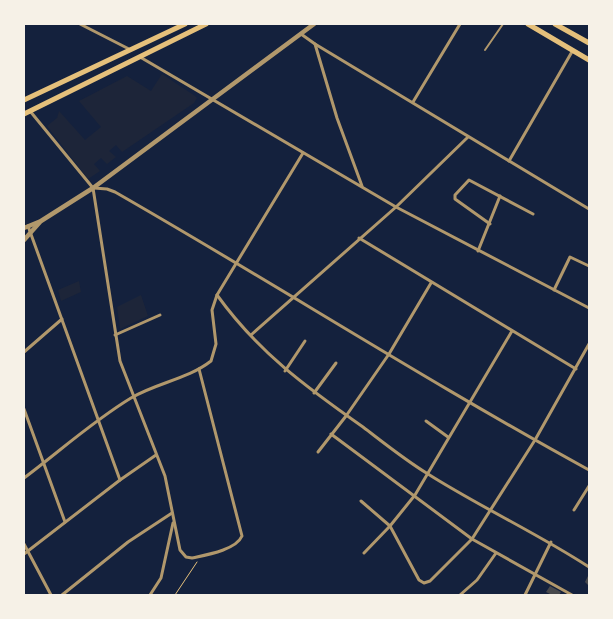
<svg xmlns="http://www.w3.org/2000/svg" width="613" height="619" viewBox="0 0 613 619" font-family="'Noto Sans',sans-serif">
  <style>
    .green { fill: #1d2539 }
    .building { fill: #48494c }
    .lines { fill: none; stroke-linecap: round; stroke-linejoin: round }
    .path { stroke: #e5c07b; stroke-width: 1 }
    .service { stroke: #b1986c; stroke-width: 2 }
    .minor { stroke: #b1986c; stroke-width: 3 }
    .tertiary { stroke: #b1986c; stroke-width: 4.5 }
    .secondary { stroke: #e5c07b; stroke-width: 5 }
  </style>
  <rect width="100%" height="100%" fill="#14213d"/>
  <!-- green -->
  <g class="green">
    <path d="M162 74 195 96 197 98 194 103 122 152 116 145 109 151 116 157 107 164 101 158 94 164 100 171 88 179 47 126 57 118 59 111 85 140 101 127 79 101 127 76 151 91Z"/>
    <path d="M79 281 81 292 61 301 58 290Z"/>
    <path d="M141 295 148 316 120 329 117 307Z"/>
  </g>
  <!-- building -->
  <g class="building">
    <path d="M589 574V586L585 582Z"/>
    <path d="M550 586 561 592 559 595H552L546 592Z"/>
  </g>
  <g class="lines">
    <!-- path -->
    <path class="path" d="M175 595 197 562"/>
    <!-- service -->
    <path class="service" d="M485 50 503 24"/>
    <!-- minor -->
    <g class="minor">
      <path d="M80 24 129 49"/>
      <path d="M301 34 315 44 337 118 362 186"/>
      <path d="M315 44 589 209"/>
      <path d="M140 57 396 207 589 308"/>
      <path d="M413 102 460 24"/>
      <path d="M30 111 93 188"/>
      <path d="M509 161 573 50"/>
      <path d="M93 188 120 361 165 476 180 550 186 557 192 558C206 555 236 550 242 536L199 369"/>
      <path d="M94 188 107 189 115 192C274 283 428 382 589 470"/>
      <path d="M490 224 455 199V195L469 180 533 214"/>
      <path d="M28 226 120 480"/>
      <path d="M359 238 576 369"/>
      <path d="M478 251 500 196"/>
      <path d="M554 290 570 257 589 266"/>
      <path d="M217 295C258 352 306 387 363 427 384 443 405 460 428 474 480 507 537 533 589 567"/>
      <path d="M115 335 160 315"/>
      <path d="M251 335 396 207 468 137"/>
      <path d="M24 352 62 319"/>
      <path d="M285 371 305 341"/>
      <path d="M314 393 336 363"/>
      <path d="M24 409 65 522"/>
      <path d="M426 421 448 437"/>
      <path d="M331 434 472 539 572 595"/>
      <path d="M318 452 346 416 389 354 431 283"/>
      <path d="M24 478C60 451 93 421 131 398 156 383 188 379 211 361L216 344 212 310 217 295 303 153"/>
      <path d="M361 501 390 526 419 580 424 583 430 581 472 539 535 440 589 344"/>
      <path d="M574 510 589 486"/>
      <path d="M24 544 51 595"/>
      <path d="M364 553 390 526 415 495 512 331"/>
      <path d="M24 554 120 480 156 455"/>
      <path d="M62 595 128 542 172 513"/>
      <path d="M150 595 161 578 173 523"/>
      <path d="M460 595 477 580 496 553"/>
      <path d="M525 595 551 542"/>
    </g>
    <!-- tertiary -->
    <g class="tertiary">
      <path d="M24 228 41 221 93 188 314 24"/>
      <path d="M24 240 40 222"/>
    </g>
    <!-- secondary -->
    <g class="secondary">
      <path d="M528 24 589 60"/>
      <path d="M555 24 589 43"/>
      <path d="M24 100 185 24"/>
      <path d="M24 114 206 24"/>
    </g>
  </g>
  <!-- border -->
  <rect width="613" height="619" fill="none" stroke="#f6f1e7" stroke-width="50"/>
</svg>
